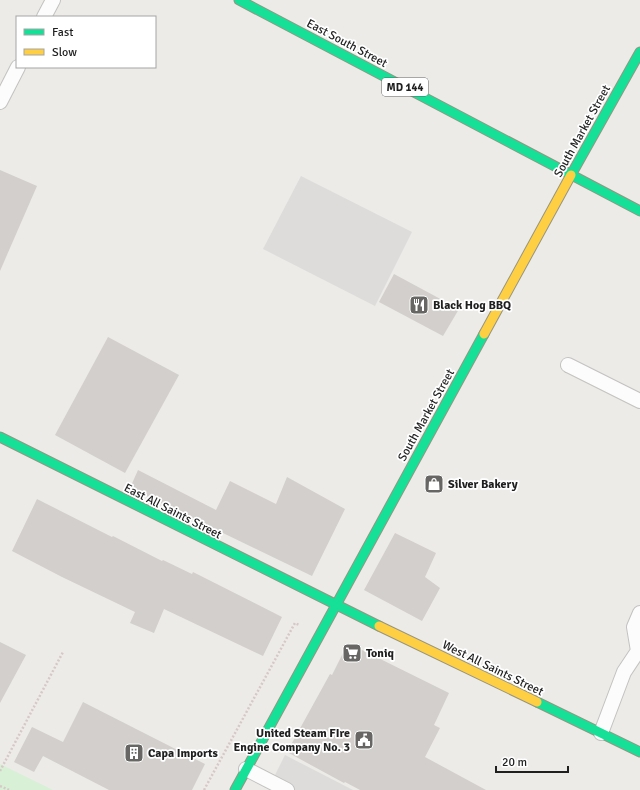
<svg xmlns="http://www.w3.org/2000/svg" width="640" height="790" viewBox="0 0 640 790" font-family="Signika,sans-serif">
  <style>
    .park { fill: #d8f0d5 }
    .parking { fill: #dddcdb }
    .building { fill: #d2cfcc }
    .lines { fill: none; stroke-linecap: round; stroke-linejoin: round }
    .lane-casing { stroke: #c3c2c0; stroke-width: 16 }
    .fast-casing { stroke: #969581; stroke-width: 11 }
    .slow-casing { stroke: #969581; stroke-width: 11 }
    .path { stroke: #d6c8c7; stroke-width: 2.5; stroke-dasharray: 2 2; stroke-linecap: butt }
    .lane { stroke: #fcfcfc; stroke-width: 14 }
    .fast { stroke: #16e098; stroke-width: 9 }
    .slow { stroke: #ffcf43; stroke-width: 9 }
    .labels { text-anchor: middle; stroke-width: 3.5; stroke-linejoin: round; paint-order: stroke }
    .shield { fill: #fff; stroke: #626262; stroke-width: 1 }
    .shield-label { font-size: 11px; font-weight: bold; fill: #1f1f1f }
    .street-label { font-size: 12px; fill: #1f1f1f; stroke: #fff }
    .poi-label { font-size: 12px; font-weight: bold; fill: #1f1f1f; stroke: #fff; text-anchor: start }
  </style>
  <rect width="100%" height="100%" fill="#edebe8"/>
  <!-- park -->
  <path class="park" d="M0 764 53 790H0Z"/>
  <!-- parking -->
  <g class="parking">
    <path d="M301 176 412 232 375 306 263 249Z"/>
    <path d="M285 755 353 790H279L270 785Z"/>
  </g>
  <!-- building -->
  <g class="building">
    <path d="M0 170 37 186 0 271Z"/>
    <path d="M394 274 459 309 443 336 379 302Z"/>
    <path d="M108 337 179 375 125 473 55 435Z"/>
    <path d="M138 470 216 510 230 481 276 504 287 477 345 509 312 576 130 488Z"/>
    <path d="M37 499 112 537 113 536 162 561 163 560 192 574 193 572 282 617 263 656 164 609 154 633 130 623 135 612 62 577 12 551Z"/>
    <path d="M395 533 436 553 425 577 440 588 422 621 364 590Z"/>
    <path d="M0 642 26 655 0 703Z"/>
    <path d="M348 643 449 693 434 725 440 728 425 757 486 790H360L345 782 344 783 287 752 330 674 332 675Z"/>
    <path d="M83 702 205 764 192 790H109L43 756 34 772 14 762 32 727 63 742Z"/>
  </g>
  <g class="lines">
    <!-- lane casing -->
    <g class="lane-casing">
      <g id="lane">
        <path d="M44 17 53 0"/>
        <path d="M0 102 18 67"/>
        <path d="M568 365 640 401"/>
        <path d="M601 733 624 672 638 651 634 627 640 613"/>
        <path d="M246 769 287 790"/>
      </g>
    </g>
    <!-- fast casing -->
    <g class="fast-casing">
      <g id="fast">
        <path d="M239 0 640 211"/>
        <path d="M571 175 640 52"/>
        <path d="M0 437 379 626"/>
        <path d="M537 702 640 752"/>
        <path d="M235 790 484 334"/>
      </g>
    </g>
    <!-- slow casing -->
    <g class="slow-casing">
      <g id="slow">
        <path d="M484 334 571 175"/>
        <path d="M379 626 537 702"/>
      </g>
    </g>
    <!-- path -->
    <g class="path">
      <path d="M0 771 63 652"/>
      <path d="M0 786 9 790"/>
      <path d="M204 790 295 623 299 625"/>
    </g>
    <!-- lane -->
    <use href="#lane" class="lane"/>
    <!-- fast -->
    <use href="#fast" class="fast"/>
    <!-- slow -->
    <use href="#slow" class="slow"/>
  </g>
  <!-- icons -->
  <defs>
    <g id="restaurant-square" transform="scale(1)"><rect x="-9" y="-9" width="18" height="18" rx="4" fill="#676665" stroke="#fff"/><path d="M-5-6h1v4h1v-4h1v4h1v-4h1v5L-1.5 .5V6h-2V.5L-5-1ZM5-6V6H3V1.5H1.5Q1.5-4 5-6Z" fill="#fff"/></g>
    <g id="shop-square" transform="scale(1)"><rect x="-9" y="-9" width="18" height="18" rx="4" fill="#676665" stroke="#fff"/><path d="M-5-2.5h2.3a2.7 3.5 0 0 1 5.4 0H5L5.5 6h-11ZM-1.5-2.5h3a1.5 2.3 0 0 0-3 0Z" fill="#fff"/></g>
    <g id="supermarket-square" transform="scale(1)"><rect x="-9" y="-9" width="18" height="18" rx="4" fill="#676665" stroke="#fff"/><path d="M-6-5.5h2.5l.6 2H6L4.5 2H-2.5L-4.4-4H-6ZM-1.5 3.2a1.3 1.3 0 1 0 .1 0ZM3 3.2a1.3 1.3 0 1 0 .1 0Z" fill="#fff"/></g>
    <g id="civic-square" transform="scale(1)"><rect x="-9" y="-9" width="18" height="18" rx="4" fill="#676665" stroke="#fff"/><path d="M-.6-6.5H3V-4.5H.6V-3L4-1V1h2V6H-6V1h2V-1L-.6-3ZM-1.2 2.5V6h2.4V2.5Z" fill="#fff"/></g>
    <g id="building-square" transform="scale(1)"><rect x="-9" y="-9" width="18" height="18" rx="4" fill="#676665" stroke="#fff"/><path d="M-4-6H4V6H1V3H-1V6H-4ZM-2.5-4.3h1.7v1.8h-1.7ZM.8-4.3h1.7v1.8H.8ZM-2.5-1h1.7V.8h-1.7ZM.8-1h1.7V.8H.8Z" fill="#fff"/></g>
  </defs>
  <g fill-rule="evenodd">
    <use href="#restaurant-square" x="419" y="305"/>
    <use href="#shop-square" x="434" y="484"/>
    <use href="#supermarket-square" x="352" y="653"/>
    <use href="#civic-square" x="364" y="740"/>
    <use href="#building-square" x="134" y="753"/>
  </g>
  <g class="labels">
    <!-- shield labels -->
    <rect class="shield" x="382" y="78" width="46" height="18" rx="3"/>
    <g class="shield-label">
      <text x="405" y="91">MD 144</text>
    </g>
    <!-- street labels -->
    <g class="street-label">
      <text transform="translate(347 43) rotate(28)" y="4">East South Street</text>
      <text transform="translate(582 131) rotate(-61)" y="4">South Market Street</text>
      <text transform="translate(426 415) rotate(-61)" y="4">South Market Street</text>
      <text transform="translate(173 511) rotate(27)" y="4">East All Saints Street</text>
      <text transform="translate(493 668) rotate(26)" y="4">West All Saints Street</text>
    </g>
    <!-- poi labels -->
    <g class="poi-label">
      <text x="433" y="309">Black Hog BBQ</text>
      <text x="448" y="488">Silver Bakery</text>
      <text x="366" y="657">Toniq</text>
      <text x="350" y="737" text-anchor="end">United Steam FIre<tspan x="350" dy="14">Engine Company No. 3</tspan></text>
      <text x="148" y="757">Capa Imports</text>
    </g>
  </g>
  <!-- legend -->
  <rect x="16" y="16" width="140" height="52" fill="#ffffff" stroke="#a5a5a5"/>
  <rect x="24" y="29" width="20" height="6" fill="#16e098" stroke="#a5a5a5"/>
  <text x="52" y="36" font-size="12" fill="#1f1f1f">Fast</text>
  <rect x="24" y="49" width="20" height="6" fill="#ffcf43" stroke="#a5a5a5"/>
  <text x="52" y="56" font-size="12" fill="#1f1f1f">Slow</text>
  <!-- scale -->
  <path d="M496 766v6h72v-6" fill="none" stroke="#1f1f1f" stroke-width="2"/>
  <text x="502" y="766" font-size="12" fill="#1f1f1f" stroke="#ffffff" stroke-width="3" paint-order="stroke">20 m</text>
</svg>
